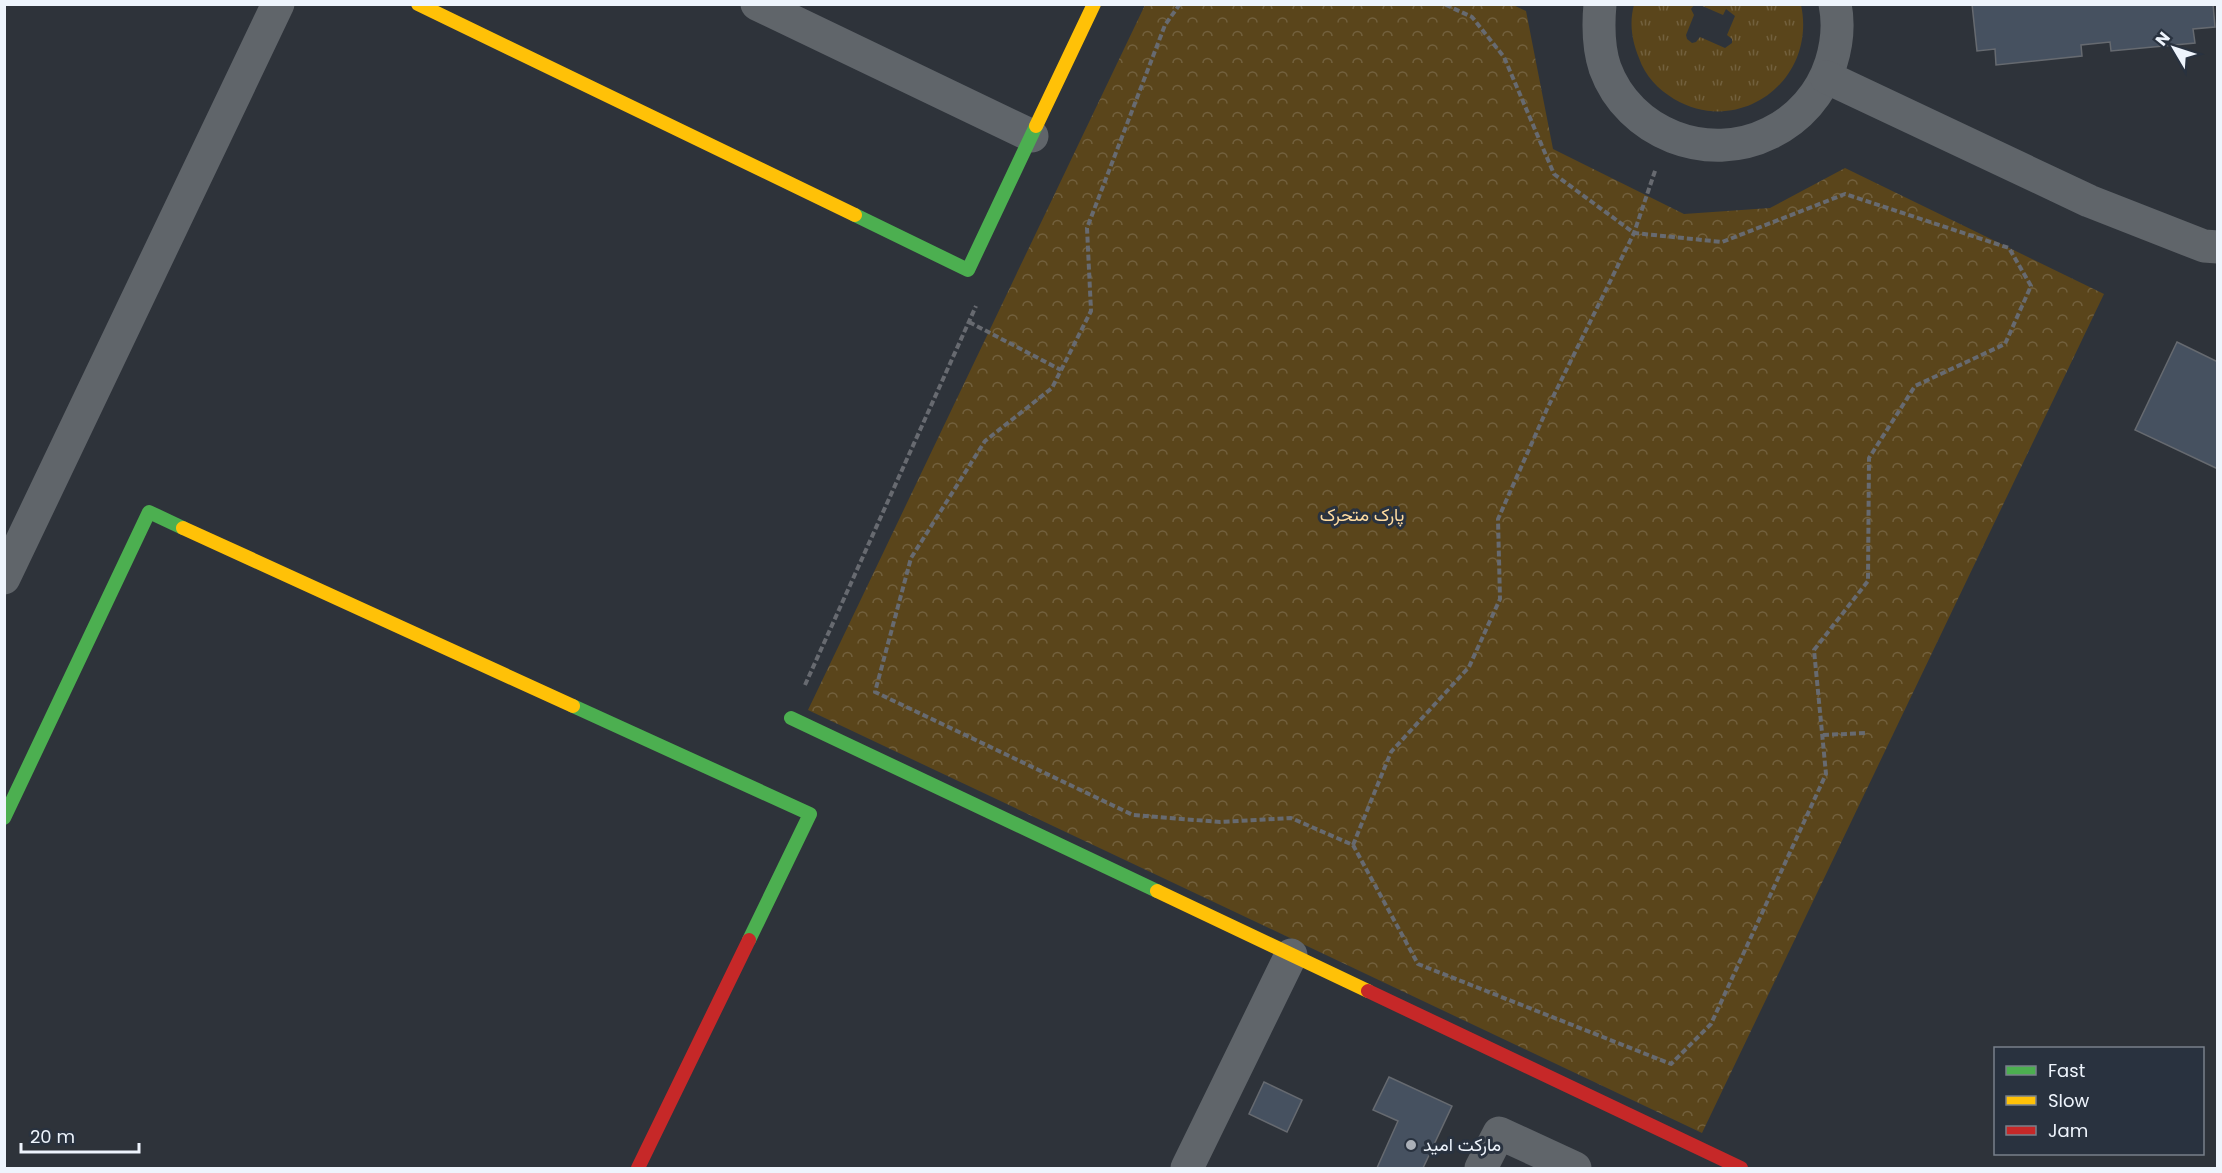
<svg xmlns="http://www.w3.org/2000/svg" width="2222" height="1173" viewBox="0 0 2222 1173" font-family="Poppins,Vazirmatn,sans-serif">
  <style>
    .grass { fill: url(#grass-tufts) }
    .forest { fill: url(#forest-crowns) }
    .building { fill: #465160; stroke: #666a70; stroke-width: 1.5 }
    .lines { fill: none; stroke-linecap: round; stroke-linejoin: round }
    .path { stroke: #676a70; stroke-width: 4; stroke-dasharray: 6 3; stroke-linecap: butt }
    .street { stroke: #60656a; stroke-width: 33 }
    .fast { stroke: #4caf50; stroke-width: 14 }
    .slow { stroke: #ffc107; stroke-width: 14 }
    .jam { stroke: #c62828; stroke-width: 14 }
    .poi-dot { fill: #abb0b8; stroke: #29323f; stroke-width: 2 }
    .labels { text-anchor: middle; stroke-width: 6; stroke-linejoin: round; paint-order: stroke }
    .park-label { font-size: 18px; fill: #fedba0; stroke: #29323f }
    .poi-label { font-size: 18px; fill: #eef4fc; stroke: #29323f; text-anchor: start }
  </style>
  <defs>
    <pattern id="grass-tufts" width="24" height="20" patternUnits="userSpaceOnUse" patternTransform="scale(1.5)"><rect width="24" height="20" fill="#5a451b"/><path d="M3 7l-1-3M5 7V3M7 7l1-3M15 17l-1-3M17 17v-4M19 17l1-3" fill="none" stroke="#72603d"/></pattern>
    <pattern id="forest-crowns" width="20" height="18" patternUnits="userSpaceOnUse" patternTransform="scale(1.5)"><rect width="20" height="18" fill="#5a451b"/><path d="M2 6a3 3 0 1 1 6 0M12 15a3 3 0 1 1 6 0" fill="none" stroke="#72603d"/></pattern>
  </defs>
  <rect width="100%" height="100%" fill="#2e333a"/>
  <!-- grass -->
  <path class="grass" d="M1634 5H1694L1691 9 1694 15 1686 35 1687 39 1692 43 1696 42 1700 37 1725 48 1732 43V39L1727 35 1735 16 1726 9 1723 15 1700 5H1801C1817 79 1741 138 1674 99 1658 89 1645 76 1639 58 1632 41 1629 23 1634 5Z"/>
  <!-- forest -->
  <path class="forest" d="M1145 5H1513L1526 11 1553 149 1684 214 1770 208 1845 168 2104 294 1702 1133 808 710Z"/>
  <!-- building -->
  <g class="building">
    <path d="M1972 4H2213L2215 27 2193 29 2195 43 2111 51 2110 42 2081 45 2082 56 1996 65 1995 49 1977 51Z"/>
    <path d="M2177 342 2218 362V469L2135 430Z"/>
    <path d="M1389 1077 1452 1106 1423 1168H1377L1398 1121 1373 1110Z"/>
    <path d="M1264 1082 1302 1100 1287 1132 1249 1114Z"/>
  </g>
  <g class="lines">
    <!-- path -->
    <g class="path">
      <path d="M1180 4 1165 25 1087 228 1091 311 1052 388 985 441 911 558 875 692 1133 815 1220 822 1291 818 1353 845 1418 964 1671 1064 1711 1024 1826 774 1814 650 1868 581 1869 458 1915 386 2005 344 2031 286 2009 248 1845 194 1722 242 1634 233 1554 174 1504 57 1472 17 1444 4"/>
      <path d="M969 322 1061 370"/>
      <path d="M805 685 976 306"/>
      <path d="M1823 735 1867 733"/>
      <path d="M1353 845 1391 752 1469 667 1500 599 1498 519 1547 409 1634 233 1656 168"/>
    </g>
    <!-- street -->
    <g class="street">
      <path d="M757 4 1032 136"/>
      <path d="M1600 4C1598 26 1598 47 1605 68 1629 134 1708 164 1770 133 1799 119 1821 94 1831 63 1837 44 1839 24 1835 4"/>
      <path d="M1826 77 2089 201 2204 246 2218 247"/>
      <path d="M4 578 278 4"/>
      <path d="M1187 1168 1291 955"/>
      <path d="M1481 1168 1499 1133 1575 1168"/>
    </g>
    <!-- fast -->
    <g class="fast">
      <path d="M855 215 968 270 1036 126"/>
      <path d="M573 706 810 814 749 940"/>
      <path d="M791 718 1157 891"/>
      <path d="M4 818 149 512 183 528"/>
    </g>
    <!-- slow -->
    <g class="slow">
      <path d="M418 4 855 215"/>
      <path d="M1036 126 1094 4"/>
      <path d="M183 528 573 706"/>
      <path d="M1157 891 1368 991"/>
    </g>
    <!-- jam -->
    <g class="jam">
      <path d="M1368 991 1741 1168"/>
      <path d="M638 1168 749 940"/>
    </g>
  </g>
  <!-- markers -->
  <circle class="poi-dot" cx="1411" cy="1145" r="6"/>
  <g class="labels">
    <!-- park labels -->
    <g class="park-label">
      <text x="1362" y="521">پارک متحرک</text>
    </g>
    <!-- poi labels -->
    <g class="poi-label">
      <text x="1423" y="1151">مارکت امید</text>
    </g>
  </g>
  <!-- border -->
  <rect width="2222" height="1173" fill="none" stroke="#eef4fc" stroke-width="12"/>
  <!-- legend -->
  <rect x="1994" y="1047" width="210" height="108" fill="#29323f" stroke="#78808b" stroke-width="1.5"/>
  <rect x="2006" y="1066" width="30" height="9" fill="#4caf50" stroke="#78808b" stroke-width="1.5"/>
  <text x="2048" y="1077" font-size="18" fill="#eef4fc">Fast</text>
  <rect x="2006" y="1096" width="30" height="9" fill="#ffc107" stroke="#78808b" stroke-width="1.5"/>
  <text x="2048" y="1107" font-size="18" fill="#eef4fc">Slow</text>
  <rect x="2006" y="1126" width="30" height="9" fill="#c62828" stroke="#78808b" stroke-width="1.5"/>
  <text x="2048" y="1137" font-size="18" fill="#eef4fc">Jam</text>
  <!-- north arrow -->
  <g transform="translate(2174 48) rotate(309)" stroke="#29323f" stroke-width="4.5" paint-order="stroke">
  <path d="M0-4.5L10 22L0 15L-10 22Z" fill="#eef4fc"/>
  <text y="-9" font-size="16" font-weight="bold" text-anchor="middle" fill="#eef4fc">N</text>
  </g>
  <!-- scale -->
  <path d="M21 1143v9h118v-9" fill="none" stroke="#eef4fc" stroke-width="3"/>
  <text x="30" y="1143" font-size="18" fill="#eef4fc" stroke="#29323f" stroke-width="4.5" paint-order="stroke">20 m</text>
</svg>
